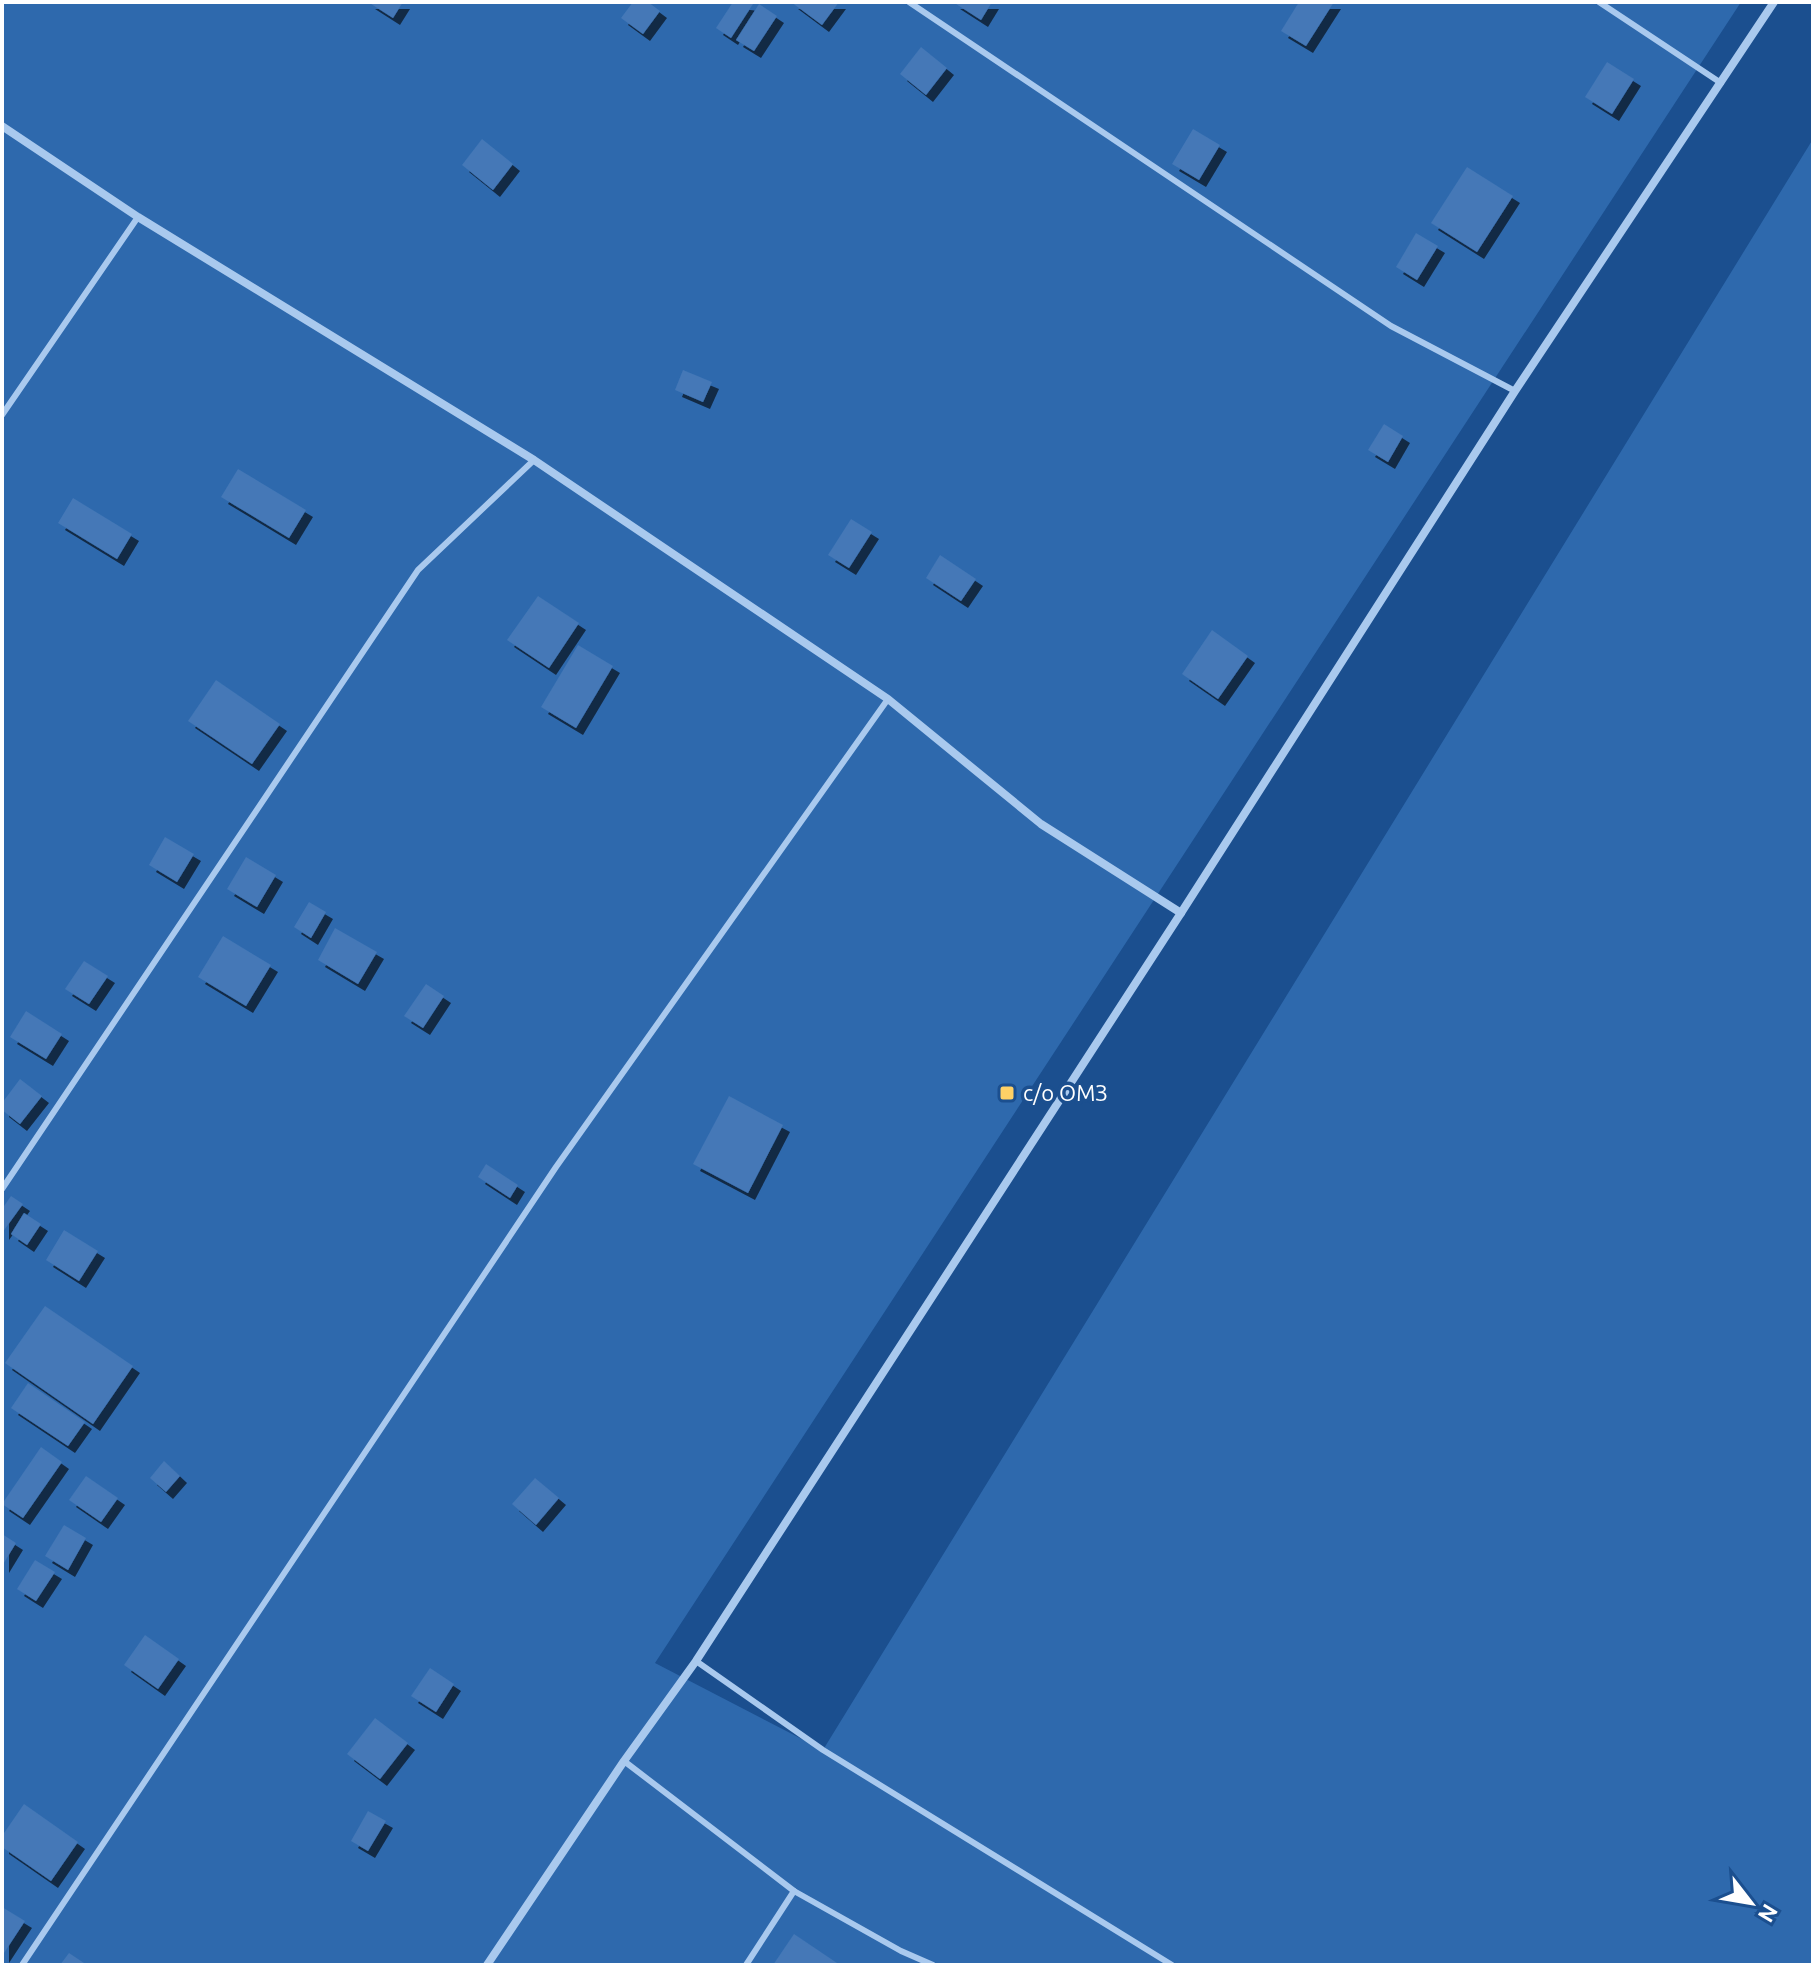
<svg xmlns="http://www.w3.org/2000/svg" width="1815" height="1967" viewBox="0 0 1815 1967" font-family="Ubuntu,sans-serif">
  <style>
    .green { fill: #2e69ad }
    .building { fill: #4478b7; filter: url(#shadow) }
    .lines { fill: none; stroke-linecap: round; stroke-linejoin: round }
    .service { stroke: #a9c9ee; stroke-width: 6 }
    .minor { stroke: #a9c9ee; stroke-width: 8 }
    .poi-dot { fill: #ffd166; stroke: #1b4f8f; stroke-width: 3 }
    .labels { text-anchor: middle; stroke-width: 7; stroke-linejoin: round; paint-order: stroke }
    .poi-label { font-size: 22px; fill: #fff; stroke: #1b4f8f; text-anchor: start }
  </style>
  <defs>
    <filter id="shadow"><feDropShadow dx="7" dy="7" stdDeviation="0" flood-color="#0009"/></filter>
  </defs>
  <rect width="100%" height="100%" fill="#1b4f8f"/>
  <!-- green -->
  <path class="green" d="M2 2H1741L655 1663 823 1750 1813 139V1965H2Z"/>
  <!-- building -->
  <g class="building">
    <path d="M368 2H403L393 18Z"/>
    <path d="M633 2H648L660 11 643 34 621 18Z"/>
    <path d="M733 2 753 4 731 38 716 28Z"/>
    <path d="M791 2H839L822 25Z"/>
    <path d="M953 2H992L981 20Z"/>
    <path d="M1299 2H1334L1306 46 1281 31Z"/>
    <path d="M759 4 777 16 754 51 736 40Z"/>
    <path d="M921 47 947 68 926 95 900 74Z"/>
    <path d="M1607 62 1634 79 1612 114 1585 97Z"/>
    <path d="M1193 129 1220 145 1199 180 1172 164Z"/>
    <path d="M482 139 513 164 493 190 462 165Z"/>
    <path d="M1467 167 1513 196 1477 252 1431 223Z"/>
    <path d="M1416 233 1438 246 1417 280 1396 267Z"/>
    <path d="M683 370 712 382 703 402 675 390Z"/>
    <path d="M1384 424 1403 436 1388 462 1368 450Z"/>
    <path d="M238 469 306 510 289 538 221 497Z"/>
    <path d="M73 498 132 534 117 559 58 523Z"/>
    <path d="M851 519 872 532 849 568 828 555Z"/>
    <path d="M940 555 976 579 961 601 926 578Z"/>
    <path d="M538 596 579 623 549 668 507 640Z"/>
    <path d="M1212 630 1248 656 1218 699 1182 674Z"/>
    <path d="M578 645 613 666 576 728 541 707Z"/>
    <path d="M216 680 280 724 252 764 188 721Z"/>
    <path d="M165 837 194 854 177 882 149 865Z"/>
    <path d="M246 857 276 875 257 907 227 889Z"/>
    <path d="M309 902 326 912 311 938 294 927Z"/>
    <path d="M335 928 377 952 358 984 318 960Z"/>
    <path d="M223 936 271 965 246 1006 198 977Z"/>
    <path d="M84 961 108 976 89 1004 65 989Z"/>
    <path d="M426 984 444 996 423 1028 404 1016Z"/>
    <path d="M26 1011 62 1034 46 1059 10 1037Z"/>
    <path d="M20 1079 42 1096 20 1124 2 1110V1103Z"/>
    <path d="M729 1096 783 1125 748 1193 693 1164Z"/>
    <path d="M486 1164 518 1185 510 1198 478 1177Z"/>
    <path d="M11 1196 23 1204 2 1233V1209Z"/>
    <path d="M24 1213 41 1224 27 1245 11 1234Z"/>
    <path d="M64 1230 98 1251 79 1281 46 1260Z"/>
    <path d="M45 1306 133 1366 93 1424 5 1363Z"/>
    <path d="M28 1383 85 1422 68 1446 11 1408Z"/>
    <path d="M41 1447 62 1462 23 1518 2 1504Z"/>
    <path d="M164 1461 180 1476 166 1492 150 1478Z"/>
    <path d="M86 1476 118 1498 101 1522 69 1500Z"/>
    <path d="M535 1478 559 1498 536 1525 512 1504Z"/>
    <path d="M64 1525 86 1538 68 1570 45 1556Z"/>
    <path d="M2 1534 16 1543 2 1566Z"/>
    <path d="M35 1560 55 1572 36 1601 17 1589Z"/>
    <path d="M145 1635 179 1659 158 1689 124 1665Z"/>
    <path d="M430 1668 454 1684 436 1712 411 1696Z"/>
    <path d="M375 1718 408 1743 380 1779 347 1754Z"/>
    <path d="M24 1804 78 1842 51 1881 2 1847V1836Z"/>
    <path d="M368 1811 386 1821 368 1851 351 1841Z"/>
    <path d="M2 1907 25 1921 2 1956Z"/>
    <path d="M794 1934 840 1965H773Z"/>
    <path d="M69 1953 87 1965H60Z"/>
  </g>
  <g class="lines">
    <!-- service -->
    <g class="service">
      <path d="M909 2 1391 326 1515 391"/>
      <path d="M1599 2 1721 83"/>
      <path d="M2 415 138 217"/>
      <path d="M2 1189 418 570 534 460"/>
      <path d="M696 1661 823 1750 1172 1965"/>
      <path d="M624 1761 794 1891 746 1965"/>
      <path d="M794 1891 901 1951 933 1965"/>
      <path d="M22 1965 556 1167 888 699"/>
    </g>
    <!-- minor -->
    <g class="minor">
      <path d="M2 126 138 217 534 460 888 699 1041 824 1181 913"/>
      <path d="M487 1965 624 1761 696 1661 1181 913 1515 391 1774 2"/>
    </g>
  </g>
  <!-- markers -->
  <rect class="poi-dot" x="999" y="1085" width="16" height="16" rx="4"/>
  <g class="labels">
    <!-- poi labels -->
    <g class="poi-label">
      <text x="1023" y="1101">с/о ОМЗ</text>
    </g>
  </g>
  <!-- border -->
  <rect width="1815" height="1967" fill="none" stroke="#ffffff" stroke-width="8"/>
  <!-- north arrow -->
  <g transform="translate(1751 1903) rotate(121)" stroke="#1b4f8f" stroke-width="6" paint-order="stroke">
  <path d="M0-6L14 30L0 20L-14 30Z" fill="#ffffff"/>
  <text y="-12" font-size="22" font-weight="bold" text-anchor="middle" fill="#ffffff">N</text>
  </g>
</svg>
